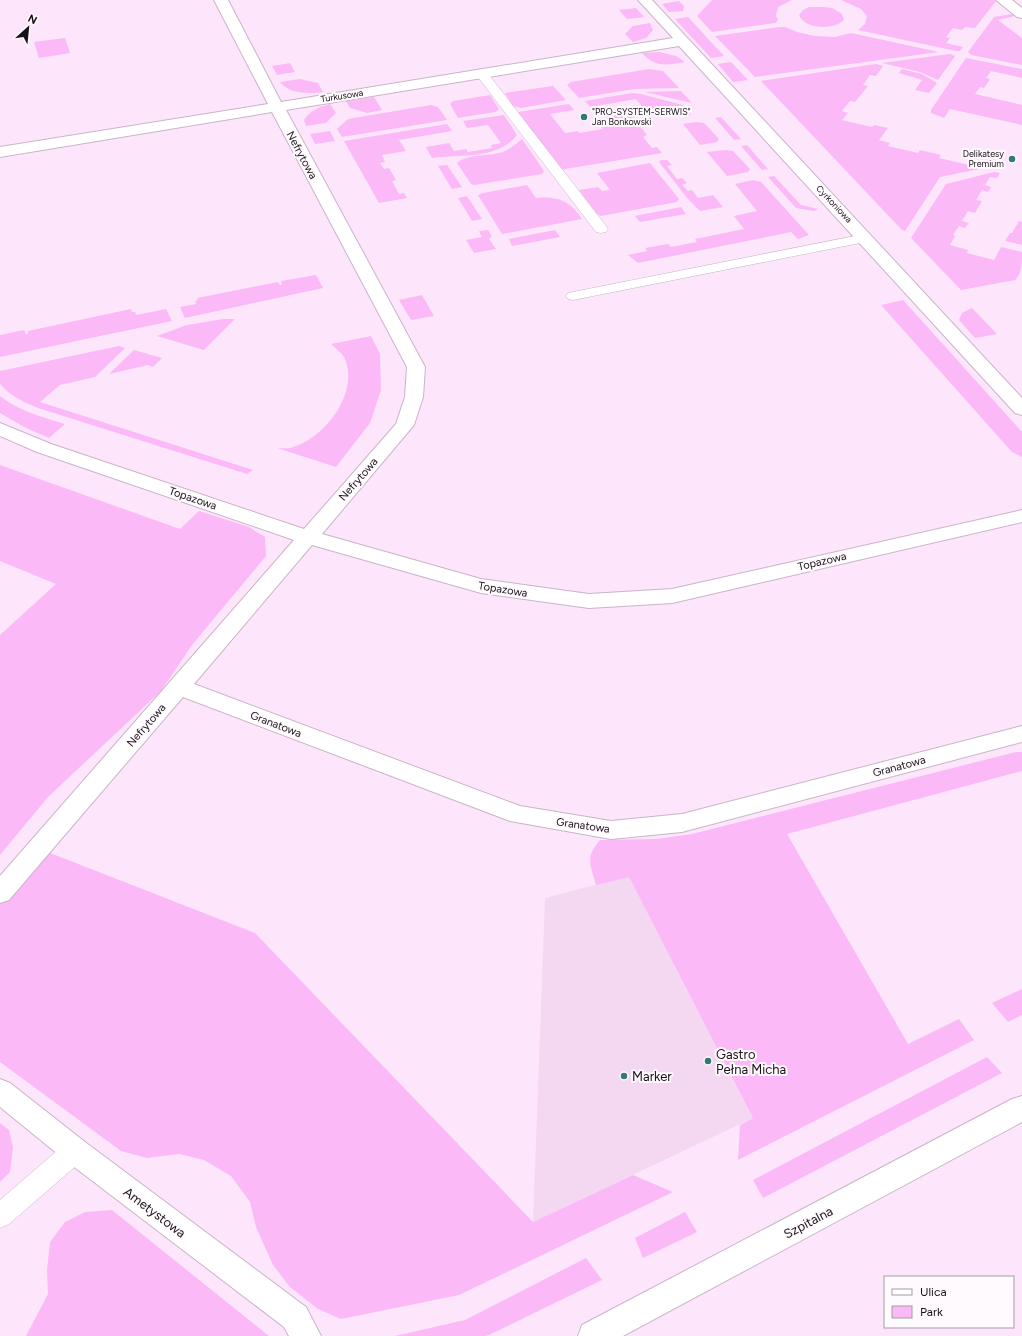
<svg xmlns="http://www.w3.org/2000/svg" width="1022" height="1336" viewBox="0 0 1022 1336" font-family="Figtree,sans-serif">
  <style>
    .built { fill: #f4d8f2 }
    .green { fill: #fbb9f7 }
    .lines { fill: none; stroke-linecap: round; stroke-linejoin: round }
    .lane-casing { stroke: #c9b4c7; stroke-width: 1 }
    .street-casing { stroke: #c9b4c7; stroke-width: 2 }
    .secondary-casing { stroke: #c9b4c7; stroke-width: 2 }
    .lane { fill: #fff; fill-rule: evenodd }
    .street { fill: #fff; fill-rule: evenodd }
    .secondary { fill: #fff; fill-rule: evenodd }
    .poi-dot { fill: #337a73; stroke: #fffafe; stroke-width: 1.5 }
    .labels { text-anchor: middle; stroke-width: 4; stroke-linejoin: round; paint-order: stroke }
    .far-street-label { font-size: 9px; fill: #191118; stroke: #fffafe }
    .far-poi-label { font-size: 9px; fill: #191118; stroke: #fffafe; text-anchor: start }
    .street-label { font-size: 11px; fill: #191118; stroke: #fffafe }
    .near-poi-label { font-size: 13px; fill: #191118; stroke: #fffafe; text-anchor: start }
    .near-street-label { font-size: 13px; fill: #191118; stroke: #fffafe }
  </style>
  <rect width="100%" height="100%" fill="#fde6fb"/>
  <!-- built -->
  <path class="built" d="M629 876 753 1118 533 1222 545 898Z"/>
  <!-- green -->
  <g class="green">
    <path d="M712 0H792L778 7 776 16 778 20 775 23 712 32 697 16Z"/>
    <path d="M841 0H994L996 1 975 28 965 27 962 30 953 28 946 37 950 38 946 43 963 47 960 51H956L858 30 865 24 867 16 861 9Z"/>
    <path d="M679 1 684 6 683 11 669 12 662 4Z"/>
    <path d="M809 7H824L832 8 842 14 844 20C834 30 805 30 799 15L803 10Z"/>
    <path d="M636 8 644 17 627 19 619 10Z"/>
    <path d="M1012 14 1015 16 998 20 1022 38V65L971 55 968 52 994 17Z"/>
    <path d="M688 17 724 56 711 58 675 19Z"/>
    <path d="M650 23 653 30 646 38 633 42 625 34 633 26Z"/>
    <path d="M780 27H785L797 32 815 36 835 37 851 33 939 52 755 77 715 36Z"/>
    <path d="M65 38 70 53 39 58 34 42Z"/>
    <path d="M659 52 676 56 685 62C667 65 655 68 642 53Z"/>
    <path d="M950 54 955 56 938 80 920 72 882 63Z"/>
    <path d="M966 58 1022 69V78L991 71 986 78 990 79 984 88 980 87 975 94 1022 105V125L950 109 944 118 931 113V110Z"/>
    <path d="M731 62 748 80 733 82 718 64Z"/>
    <path d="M290 63 295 72 277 75 272 66Z"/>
    <path d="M876 64 883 66 876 76 870 75 863 85 868 86 855 102 850 101 842 111 848 113 842 120 872 127 874 125 888 128 879 140 890 143 888 146 918 153 920 150 941 155 939 158 969 165 971 162 982 165 979 169 940 177 905 231 901 229 761 81Z"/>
    <path d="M649 69 663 71 679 88 634 89 579 98 567 85 571 82Z"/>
    <path d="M902 69 922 74 937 83 929 93 915 90 922 80 899 73Z"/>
    <path d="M300 79 318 83 323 92C309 94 289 94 280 82Z"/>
    <path d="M553 86 566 100 521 108 513 106 505 93Z"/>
    <path d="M681 91 692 103 645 92Z"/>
    <path d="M632 93 641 94 683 105 691 115 676 117 667 106 645 110 636 99 590 107 585 101Z"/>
    <path d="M490 95 499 109 495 112 458 118 450 104 453 101Z"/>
    <path d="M374 97 382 110 367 113 350 108 346 101Z"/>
    <path d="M330 104 336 113 326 123 306 126 304 120C311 110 319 107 330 104Z"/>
    <path d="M569 104 574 110 550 114 565 133 578 131 579 133 603 129 601 127 614 124 608 117 629 113 633 118 629 120 634 125 638 124 647 135 643 137 652 148 657 147 662 153 559 170 518 112Z"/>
    <path d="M431 105 438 107 447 120 342 137 337 129 348 119Z"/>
    <path d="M504 115 517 135C498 160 460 154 432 158L426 147 449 143 454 151 466 149 468 152 492 148 491 145 501 143 488 125 467 128 463 121Z"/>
    <path d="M721 117 741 139 734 140 715 118Z"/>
    <path d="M696 122 704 123 719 139 717 142 700 145 683 124Z"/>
    <path d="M447 124 452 131 399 140 406 151 382 155 385 162 380 163 384 169 389 168 396 180 392 181 399 194 404 193 407 198 379 203 344 141Z"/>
    <path d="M330 131 335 141 315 144 310 134Z"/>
    <path d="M522 139 544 171 542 174 474 185 471 184 457 163C467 154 490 156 503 152 510 149 516 144 522 139Z"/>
    <path d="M747 145 768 169 762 170 741 146Z"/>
    <path d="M726 150 733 151 750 169 748 172 727 176 707 152Z"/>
    <path d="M661 160H667L672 165 667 166 677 179 682 178 687 183 682 185 688 191 692 190 698 198 713 195 723 207 700 211 688 199 659 162Z"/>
    <path d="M650 163 679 199 677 202 601 216 597 214 579 190 598 187 602 191 610 190 597 173Z"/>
    <path d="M447 165 462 187 452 189 438 166Z"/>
    <path d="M994 172 1000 173 997 178 990 177 985 185 991 187 988 192 982 190 976 200 982 201 975 213 968 211 962 221 969 223 965 228 959 226 953 235 955 236 950 245 968 250 967 253 994 260 1001 247 1022 252C1022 263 1022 274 1015 280L961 290 911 238 946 184Z"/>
    <path d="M774 176 801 205 818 209 814 211 796 208 768 177Z"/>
    <path d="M753 180 761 182 809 235 798 239 791 232 638 263 628 255 647 251 645 248 668 244 671 247 697 242 695 239 744 229 734 216 757 211 735 184Z"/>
    <path d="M527 185 536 198C558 196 570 201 582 219L502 234 478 195 483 193Z"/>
    <path d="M467 196 482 219 472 221 458 198Z"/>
    <path d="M681 207 686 214 640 222 635 216Z"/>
    <path d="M1019 221 1022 222V245L1005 241 1010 233H1012Z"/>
    <path d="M488 230 492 236 489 239 496 249 474 253 466 240 482 237 479 231Z"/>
    <path d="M555 230 560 237 512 246 509 239Z"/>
    <path d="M316 275 323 288 185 318 180 307 196 304 195 301 198 300 197 298 278 282 280 285H282L281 281Z"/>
    <path d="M422 295 434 316 411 320 399 300Z"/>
    <path d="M903 300 1022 432V457L1012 452 881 305Z"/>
    <path d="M972 308 997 334 975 338 959 320 962 313Z"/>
    <path d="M131 309 132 312H135L136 315 166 309 172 321 0 357V335L24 330 26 334H28V331Z"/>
    <path d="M223 319H235L204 350 157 336 187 325Z"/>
    <path d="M371 336 380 354 381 390 370 423 336 467 277 448C281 448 286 449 290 448 324 440 361 392 344 357 341 352 335 348 331 344Z"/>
    <path d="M119 346 125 348 95 377 60 385 40 402 253 470 247 474 38 408C24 402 10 396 0 384V371Z"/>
    <path d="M134 350 162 358 153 367 148 365 109 374Z"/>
    <path d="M0 396C19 411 42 417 65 424L49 438 26 428 0 413Z"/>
    <path d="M0 465 180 529 199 511 249 527 265 537 266 556 192 645 161 691 48 797 0 855V635L56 584 0 561Z"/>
    <path d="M1016 752H1022V771L787 834 908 1044 959 1019 974 1040 738 1160 740 1125 753 1118 629 877 596 885C590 863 585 858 600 840L656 839 692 834Z"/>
    <path d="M45 851 255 933 533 1222 633 1175 673 1192 459 1295 341 1319 318 1309 290 1287 273 1265 256 1227 250 1202 231 1176 204 1160 179 1154 147 1158 121 1151 0 1062V903L29 865Z"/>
    <path d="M1022 989V1015L1008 1022 992 1003Z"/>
    <path d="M987 1057 1002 1073 763 1198 753 1180Z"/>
    <path d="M0 1123 9 1130 13 1147 10 1172 0 1182Z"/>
    <path d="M112 1210 269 1336H26L48 1294 47 1270 50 1242 65 1222 85 1212Z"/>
    <path d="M685 1212 697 1232 643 1258 635 1238Z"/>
    <path d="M586 1258 602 1280 489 1335 485 1336H395L465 1320Z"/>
  </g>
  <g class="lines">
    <!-- lane casing -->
    <g class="lane-casing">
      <g id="lane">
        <path d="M482 70 486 71 606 226 608 229 606 232 601 233 596 232 478 77 476 74 478 71Z"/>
        <path d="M865 234 870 235 872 238 870 241 573 300 568 299 566 296 568 293 573 292Z"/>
        <path d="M75 1140 84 1143 87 1151 84 1159 9 1224 0 1228V1200L66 1143Z"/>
      </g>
    </g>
    <!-- street casing -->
    <g class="street-casing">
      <g id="street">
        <path d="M214 0H228L281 102 673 38 638 0H652L1022 398V415L1015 413 679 46 286 110 425 367 423 397 414 425 322 534 481 579 589 594 672 589 1022 510V522L672 603 589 608 481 593 312 545 194 684 520 806 611 821 682 814 1022 726V742L682 832 611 839 510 821 183 697 9 900 0 903V876L294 540 37 452 0 436V423L51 444 304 529 396 424 405 397 407 367 272 112 0 157V147L268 104Z"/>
        <path d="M996 0H1012L1022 8V18L1017 17Z"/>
        <path d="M0 1079 10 1083 85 1142 306 1307 321 1336H289L284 1327 65 1160 0 1107Z"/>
      </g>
    </g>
    <!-- secondary casing -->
    <g class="secondary-casing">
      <path id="secondary" d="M1022 1096V1122L623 1336H578L582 1325 1012 1099Z"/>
    </g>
    <!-- lane -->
    <use href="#lane" class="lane"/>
    <!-- street -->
    <use href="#street" class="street"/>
    <!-- secondary -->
    <use href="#secondary" class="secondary"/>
  </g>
  <!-- markers -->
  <g class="poi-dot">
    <circle cx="584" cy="117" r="4"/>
    <circle cx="1012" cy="159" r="4"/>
    <circle cx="708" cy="1061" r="4"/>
    <circle cx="624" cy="1076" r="4"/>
  </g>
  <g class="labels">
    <!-- far-street labels -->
    <g class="far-street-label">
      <text transform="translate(342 96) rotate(-9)" y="3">Turkusowa</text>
      <text transform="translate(834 204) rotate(47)" y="3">Cyrkoniowa</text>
    </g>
    <!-- far-poi labels -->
    <g class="far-poi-label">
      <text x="592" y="115">"PRO-SYSTEM-SERWIS"<tspan x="592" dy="10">Jan Bonkowski</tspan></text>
      <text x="1004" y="157" text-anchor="end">Delikatesy<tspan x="1004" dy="10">Premium</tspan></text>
    </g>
    <!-- street labels -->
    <g class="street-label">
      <text transform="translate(302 155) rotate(62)" y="4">Nefrytowa</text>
      <text transform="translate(358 479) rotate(-49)" y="4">Nefrytowa</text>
      <text transform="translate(193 498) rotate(19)" y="4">Topazowa</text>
      <text transform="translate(822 561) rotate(-13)" y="4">Topazowa</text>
      <text transform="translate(503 589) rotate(9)" y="4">Topazowa</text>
      <text transform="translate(276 724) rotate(21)" y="4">Granatowa</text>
      <text transform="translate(146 725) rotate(-49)" y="4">Nefrytowa</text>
      <text transform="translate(899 766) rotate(-15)" y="4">Granatowa</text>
      <text transform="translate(583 825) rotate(8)" y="4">Granatowa</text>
    </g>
    <!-- near-poi labels -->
    <g class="near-poi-label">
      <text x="716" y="1059">Gastro<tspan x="716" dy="15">Pełna Micha</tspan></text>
      <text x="632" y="1081">Marker</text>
    </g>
    <!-- near-street labels -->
    <g class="near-street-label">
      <text transform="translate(155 1212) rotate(37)" y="5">Ametystowa</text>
      <text transform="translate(808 1222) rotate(-28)" y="5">Szpitalna</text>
    </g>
  </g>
  <!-- legend -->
  <rect x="884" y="1276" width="130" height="52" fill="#fffafe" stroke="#a39da2"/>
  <rect x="892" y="1289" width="20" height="6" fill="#ffffff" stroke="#a39da2"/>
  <text x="920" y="1296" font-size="12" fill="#191118">Ulica</text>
  <rect x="892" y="1306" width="20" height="12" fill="#fbb9f7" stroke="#a39da2"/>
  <text x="920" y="1316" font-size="12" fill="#191118">Park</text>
  <!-- north arrow -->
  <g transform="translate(28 28) rotate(27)" stroke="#fffafe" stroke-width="3" paint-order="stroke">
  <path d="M0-3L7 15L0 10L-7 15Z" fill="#191118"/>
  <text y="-6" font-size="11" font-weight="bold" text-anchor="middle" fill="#191118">N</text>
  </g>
</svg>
